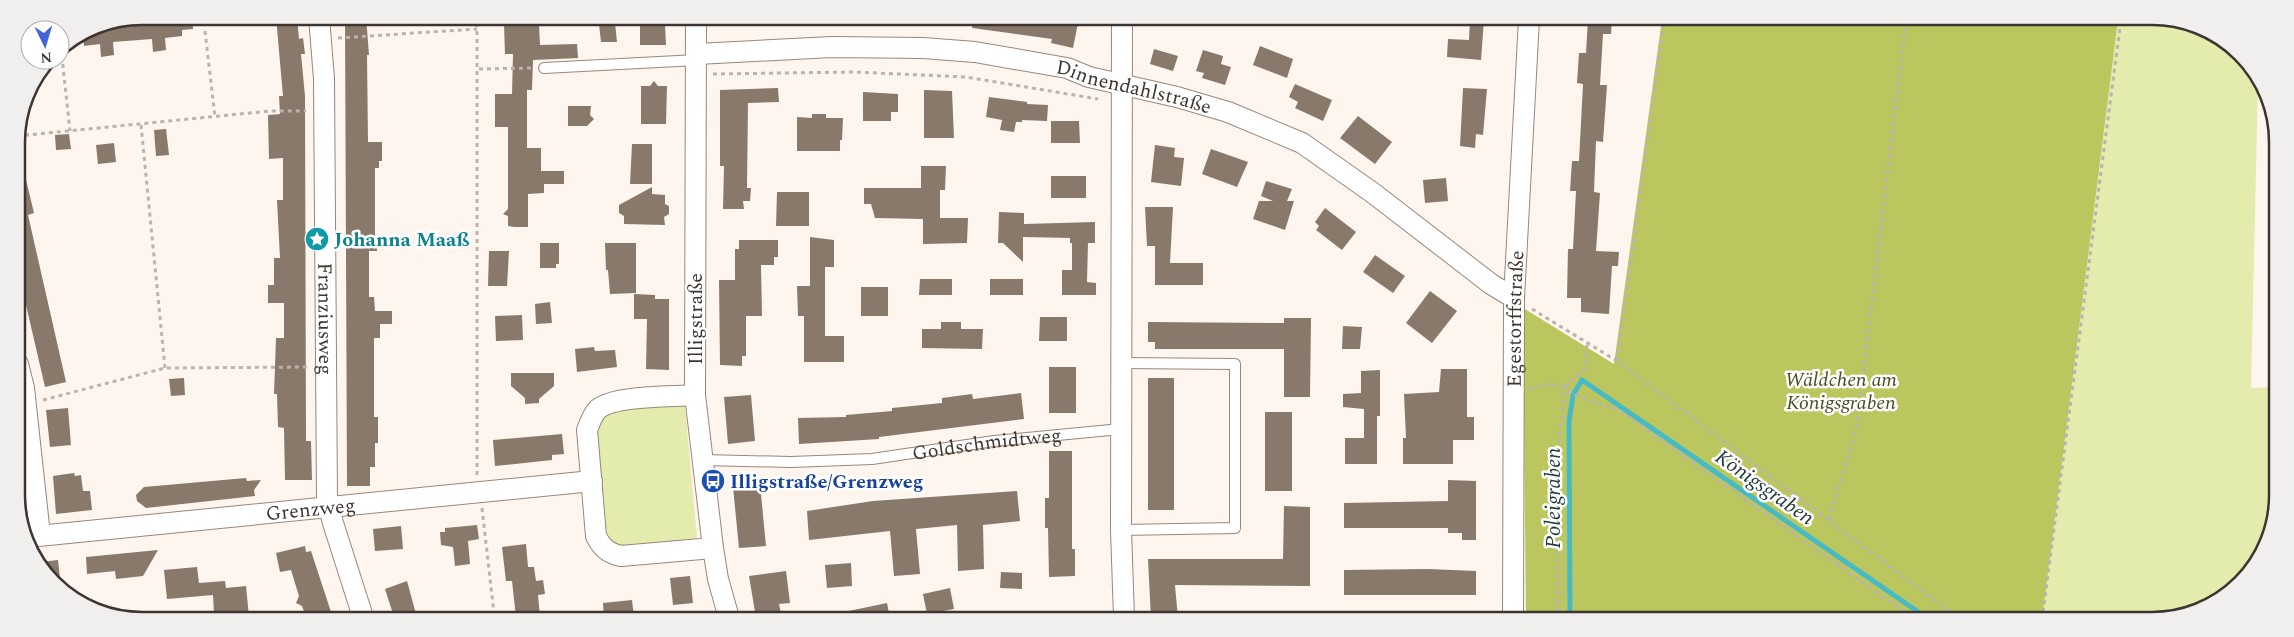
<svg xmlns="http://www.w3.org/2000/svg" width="2294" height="637" viewBox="0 0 2294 637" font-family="Spectral,serif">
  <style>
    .green { fill: #e3ecac }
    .forest { fill: #bbc65e }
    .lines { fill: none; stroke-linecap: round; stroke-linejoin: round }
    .stream { stroke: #47bbc5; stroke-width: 5 }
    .building { fill: #89796a }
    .lane-casing { stroke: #9a867a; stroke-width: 12 }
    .street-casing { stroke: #9a867a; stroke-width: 22 }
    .path { stroke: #bcb3ae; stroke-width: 3; stroke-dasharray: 4 4; stroke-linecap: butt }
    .lane { stroke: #fff; stroke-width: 10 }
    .street { stroke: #fff; stroke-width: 20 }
    .labels { text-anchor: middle; stroke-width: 5; stroke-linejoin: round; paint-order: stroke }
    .street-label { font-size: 20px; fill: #3e3530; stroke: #fff }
    .culture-label { font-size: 20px; font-weight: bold; fill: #0d838f; stroke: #fff; text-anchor: start }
    .park-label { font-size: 20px; font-style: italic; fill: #484d22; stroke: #fff }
    .transit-label { font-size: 20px; font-weight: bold; fill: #164399; stroke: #fff; text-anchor: start }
    .water-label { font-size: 21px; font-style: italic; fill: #213b3d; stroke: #fff }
    .rim { fill: none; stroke: #3e3530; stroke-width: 2.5 }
  </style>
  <rect width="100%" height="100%" fill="#fef5ef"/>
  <!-- green -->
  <g class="green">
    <path d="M2118 20H2184L2246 59 2258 83 2251 388 2274 387V527L2235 590 2200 611 2160 620H2042Z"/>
    <path d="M681 404 685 407 697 537 695 540 628 548 614 544 605 530 596 427 601 414 612 410Z"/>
  </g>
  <!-- forest -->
  <path class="forest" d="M1662 19 2118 20 2042 620 1526 619 1523 308 1614 364Z"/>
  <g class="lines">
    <!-- stream -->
    <path class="stream" d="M1570 619 1569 421 1573 395 1582 380 1930 620"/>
  </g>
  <!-- building -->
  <g class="building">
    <path d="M142 16H192L193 29 182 30V36L165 38 166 50 153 52 152 39 113 42 114 55 101 57 100 44 84 46 83 33 94 26Z"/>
    <path d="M276 17H297L299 39 303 38 305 54H301L305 96 306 441H311L312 480H285L284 428 278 427 277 394H274L276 338H284V303H268V285H274V258H280L277 200H283V158L269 159 268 115 280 114 279 96H283Z"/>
    <path d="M345 17H366L369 55H367L368 142H382V161H379V168H375V238H377V251H369V297H374L375 311H392V324H380V338H374V417H378V443H375V467H370V486H347Z"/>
    <path d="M973 18H1079L1073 48 1051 43 1052 39 972 28Z"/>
    <path d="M1470 19H1484L1481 60 1447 57 1448 39 1469 40Z"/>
    <path d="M1588 19H1612L1611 34H1603L1600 85H1607L1604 128 1603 142 1596 141 1594 192 1600 193 1596 251 1619 252 1618 266H1612L1609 314 1581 312V298H1567L1568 249H1573L1576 191H1570L1572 161H1579L1583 84 1577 83 1579 53H1586Z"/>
    <path d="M615 23 617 42H601L599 24Z"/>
    <path d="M539 24 540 45 577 44 578 58 533 60 532 90H527V148H541V171H564V184H544V193L528 194V227H514L508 226V216L503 214 508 209V127H495V94H512L513 54H505L504 25Z"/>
    <path d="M640 25H665L666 45H640Z"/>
    <path d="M1260 46 1293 59 1287 78 1253 65Z"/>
    <path d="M1154 49 1178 56 1173 71 1150 64Z"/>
    <path d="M1203 50 1223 56 1221 64 1231 67 1225 85 1202 78 1204 73 1196 71Z"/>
    <path d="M654 81 658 86H667L666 124H641V86H650Z"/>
    <path d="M1295 84 1332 100 1323 121 1295 108 1298 102 1289 97Z"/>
    <path d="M778 88 779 102 748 103 747 188H751L750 201H743L744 209H723L724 166H720V90Z"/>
    <path d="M1463 88 1487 89 1483 135 1476 134 1475 148 1460 146Z"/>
    <path d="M924 90 952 91 954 138H924Z"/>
    <path d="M863 92 898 94V112H891V121H863Z"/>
    <path d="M989 97 1027 102V104L1048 105 1047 121 1022 120V122H1016L1014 132 1000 130 1002 120 986 117Z"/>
    <path d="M568 106H591L590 115 594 119 587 126H568Z"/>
    <path d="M812 114H826V118H843L842 140H840V151H797V117L812 118Z"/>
    <path d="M1358 116 1392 142 1375 164 1340 138Z"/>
    <path d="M1051 121H1079L1080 143H1051Z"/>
    <path d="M166 129 169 155 156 156 154 130Z"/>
    <path d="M69 134 71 149 56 150 55 135Z"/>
    <path d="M114 143 116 162 98 164 96 145Z"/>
    <path d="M632 144H652V184H630Z"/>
    <path d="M1155 145 1175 148 1174 157 1184 158 1181 186 1151 182Z"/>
    <path d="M1211 149 1248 162 1237 187 1202 174Z"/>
    <path d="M17 163H22L34 213 28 215 66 382 45 387 17 266Z"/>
    <path d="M921 166H946L945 190H940V218H968L967 243 923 244V219L875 218 871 204H864V188H921Z"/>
    <rect x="1051" y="176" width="35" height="22"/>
    <path d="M1446 178 1448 201 1425 203 1423 180Z"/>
    <path d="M1266 181 1292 189 1287 201H1294L1285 230 1253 219 1259 201H1273L1261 196Z"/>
    <path d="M652 187V194L665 195V204L669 206V214L664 217 665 225 624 224V216L619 213V205Z"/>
    <path d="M777 192H809V226H776Z"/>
    <path d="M1145 207H1173L1170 263H1203V285H1155V246H1147Z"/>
    <path d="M1325 208 1356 232 1342 250 1316 230 1319 226 1315 222Z"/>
    <path d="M999 212 1024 213V224L1095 222V243H1088L1087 282 1096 283V295H1062V270H1072V243H1070V238L1023 237V262L1003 243H998Z"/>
    <path d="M810 237 834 240V267H825V336H844V362H804V316H798L797 286H810Z"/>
    <path d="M739 240H778V257H774V265H761L762 316H746V356H742V366L720 365 719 280H735V249H739Z"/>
    <path d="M540 243H559V264H556V268H540Z"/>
    <path d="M605 243H636V293L610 294 608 270H606Z"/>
    <path d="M489 251H509L507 286H488Z"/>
    <path d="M1375 255 1405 276 1393 293 1363 272Z"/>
    <path d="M920 279H952V295H919Z"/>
    <rect x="990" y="279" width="33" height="16"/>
    <rect x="861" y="287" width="27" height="29"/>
    <path d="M1430 291 1457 311 1432 343 1406 323Z"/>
    <path d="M634 294 655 295V299H669V370L646 369 647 319H634Z"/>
    <path d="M550 302 552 323 536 324 535 304Z"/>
    <path d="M522 315 523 340 496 341 495 316Z"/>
    <path d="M1040 317H1067V341H1039Z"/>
    <path d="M1284 318H1311L1310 397H1284V349H1155V342H1148V322L1284 323Z"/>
    <path d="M941 322H961V329H983L982 349 922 348V329H941Z"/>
    <path d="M1343 326 1362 327 1360 349H1342Z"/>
    <path d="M594 347 595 351 615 350 617 367 577 372 575 349Z"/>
    <rect x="1049" y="367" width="27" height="46"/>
    <path d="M1441 369H1467V417H1474V440H1453V464H1403V438H1406L1404 394 1439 392Z"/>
    <path d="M1380 370V416H1377V464H1345V438H1364V409L1343 407V394L1361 393V371Z"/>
    <path d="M511 373H554V386L539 399V403L525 404V398L511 386Z"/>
    <path d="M184 378 185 395 171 396 169 379Z"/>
    <rect x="1148" y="378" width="26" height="132"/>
    <path d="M1021 393 1024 419 879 437V439L799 444 798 418 846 417V415L892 411V408L942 403V398L972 394 973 399Z"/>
    <path d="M751 395 755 441 728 444 724 397Z"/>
    <path d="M68 408 71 445 50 447 46 410Z"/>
    <rect x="1265" y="412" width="27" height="79"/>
    <path d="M562 434 564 454 552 455V460L495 466 493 440Z"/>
    <path d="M1049 451H1072V549H1075V576L1049 577 1048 528H1045V498H1049Z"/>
    <path d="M74 473 75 476 81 475 83 491H90L92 510 56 514 53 476Z"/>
    <path d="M246 478 247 481 261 480 254 490 255 496 146 508 137 501 136 495 144 487Z"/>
    <path d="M1448 480 1476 481V540H1462V533H1448V528H1344V503L1448 501Z"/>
    <path d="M760 484 766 546 739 548 733 487Z"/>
    <path d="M1017 491 1020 521 983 525 984 569 958 571 957 525 916 529 920 574 894 576 890 531 809 540 807 511 873 501Z"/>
    <path d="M1284 506 1310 507V586L1175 585 1178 619H1151L1148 559H1283Z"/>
    <path d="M477 525 479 539 468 541 470 564 455 566 453 547 441 545 440 532H445V528Z"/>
    <path d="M401 526 403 549 375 551 373 529Z"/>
    <path d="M526 544 528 567H534L536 581 543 580 545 594 538 595 540 617H516L512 581H506L502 547Z"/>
    <path d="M305 546 306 552 311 551 331 612 317 617H306L302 606 296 603 299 596 291 570 280 572 276 553Z"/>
    <path d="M158 550 143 576 116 579 115 571 87 574 86 557Z"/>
    <path d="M58 560 61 588 53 584 41 562Z"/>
    <path d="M851 563 852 586 827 588 825 565Z"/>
    <path d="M197 567 199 583 225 581 226 588 246 586 249 617H219V612L214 613 213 595 167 599 164 570Z"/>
    <path d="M1428 569 1476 571V595H1344V570Z"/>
    <path d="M786 571 790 603 779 604 782 618H756L749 576Z"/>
    <path d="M1001 572 1022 573V589L1000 588Z"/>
    <path d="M690 576 693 603 673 605 670 578Z"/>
    <path d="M407 581 416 614 406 617H394L385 589Z"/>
    <path d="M950 588 954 609 927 614 923 594Z"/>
    <path d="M632 600 634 618 604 617 603 603Z"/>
    <path d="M887 603 890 618H845L844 612Z"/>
  </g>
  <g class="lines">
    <!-- lane casing -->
    <g class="lane-casing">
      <g id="lane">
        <path d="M544 68 697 60"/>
        <path id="s1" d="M702 460 791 462 872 459 994 441 1121 429"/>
        <path d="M1121 530 1235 528V364L1122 363"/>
      </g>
    </g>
    <!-- street casing -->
    <g class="street-casing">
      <g id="street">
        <path id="s2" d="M319 17 324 79 327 499 333 523 363 617"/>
        <path d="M696 17 695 395 713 548 718 579 729 618"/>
        <path d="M1122 18 1121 530 1124 618"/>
        <path id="s3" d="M697 54 832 47 923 48 975 52 1067 68 1089 77 1177 97 1228 112 1302 143 1373 193 1491 284 1514 298"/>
        <path d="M18 364 24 388 40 535"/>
        <path d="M695 395C672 397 615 395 598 409 592 415 590 423 587 430L596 536C602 548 608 553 621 556L713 548"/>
        <path id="s4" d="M28 537 592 481"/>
        <path id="s5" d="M1513 619 1514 298 1529 19"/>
      </g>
    </g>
    <!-- path -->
    <g class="path">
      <path d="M205 31 215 117"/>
      <path d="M338 38 477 29"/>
      <path d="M61 48 70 131"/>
      <path d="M479 69 531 68"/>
      <path d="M713 74 854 72 966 77 1098 99"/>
      <path d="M141 125 165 368"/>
      <path d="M17 136 270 111H306"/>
      <path d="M1532 309 1617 361 1961 620"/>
      <path d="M1617 361 1664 19"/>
      <path d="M1530 389C1561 380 1557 386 1582 398 1593 403 1606 406 1617 409L1916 620"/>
      <path d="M43 400 165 368 308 367"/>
      <path d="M477 475V17"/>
      <path d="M482 508 494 614"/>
      <path d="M1829 520 1857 426 1906 20"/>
      <path d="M1558 619 1556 471 1565 387 1586 368 1587 343"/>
      <path d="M2042 620 2121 20"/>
    </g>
    <!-- lane -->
    <use href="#lane" class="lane"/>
    <!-- street -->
    <use href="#street" class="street"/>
  </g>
  <!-- icons -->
  <defs>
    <g id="sight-disc" transform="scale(1.25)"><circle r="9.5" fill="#0f9aa8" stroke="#fff"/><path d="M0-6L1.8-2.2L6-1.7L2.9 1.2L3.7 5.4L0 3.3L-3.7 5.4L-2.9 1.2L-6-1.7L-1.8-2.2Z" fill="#fff"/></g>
    <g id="bus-disc" transform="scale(1.25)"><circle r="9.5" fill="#1a4fb4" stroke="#fff"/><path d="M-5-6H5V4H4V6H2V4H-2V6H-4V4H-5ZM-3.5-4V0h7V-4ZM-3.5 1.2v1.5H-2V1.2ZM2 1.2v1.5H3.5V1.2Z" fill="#fff"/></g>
  </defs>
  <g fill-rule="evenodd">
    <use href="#sight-disc" x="317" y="239"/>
    <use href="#bus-disc" x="713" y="481"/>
  </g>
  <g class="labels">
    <!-- street labels -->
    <g class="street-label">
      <text dy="7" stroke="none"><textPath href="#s3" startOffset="441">Dinnendahlstraße</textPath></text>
      <text dy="7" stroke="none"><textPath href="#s2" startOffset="302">Franziusweg</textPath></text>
      <text transform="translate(695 319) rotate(-90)" y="7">Illigstraße</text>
      <text dy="7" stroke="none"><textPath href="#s5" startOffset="300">Egestorffstraße</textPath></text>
      <text dy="7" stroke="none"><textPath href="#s1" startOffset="286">Goldschmidtweg</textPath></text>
      <text dy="7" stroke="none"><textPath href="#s4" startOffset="284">Grenzweg</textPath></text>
    </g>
    <!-- culture labels -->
    <g class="culture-label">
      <text x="334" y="246">Johanna Maaß</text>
    </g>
    <!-- park labels -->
    <g class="park-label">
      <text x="1841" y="386">Wäldchen am<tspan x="1841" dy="23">Königsgraben</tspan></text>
    </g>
    <!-- transit labels -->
    <g class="transit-label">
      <text x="730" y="488">Illigstraße/Grenzweg</text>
    </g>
    <!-- water labels -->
    <g class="water-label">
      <text transform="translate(1765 487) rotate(35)" y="7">Königsgraben</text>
      <text transform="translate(1553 498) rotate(-90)" y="7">Poleigraben</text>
    </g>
  </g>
  <!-- crop -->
  <path d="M0 0H2294V637H0ZM142 25H2152A117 117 0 0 1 2269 142V495A117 117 0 0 1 2152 612H142A117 117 0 0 1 25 495V142A117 117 0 0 1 142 25Z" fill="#f0efee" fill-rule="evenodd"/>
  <path class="rim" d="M142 25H2152A117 117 0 0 1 2269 142V495A117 117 0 0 1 2152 612H142A117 117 0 0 1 25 495V142A117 117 0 0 1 142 25Z"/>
  <!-- north arrow -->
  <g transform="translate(45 45) rotate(175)"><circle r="24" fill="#ffffff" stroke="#b2aeac"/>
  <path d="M0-4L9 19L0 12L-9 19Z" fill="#4165d7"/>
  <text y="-8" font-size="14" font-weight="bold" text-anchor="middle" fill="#3e3530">N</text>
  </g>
</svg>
